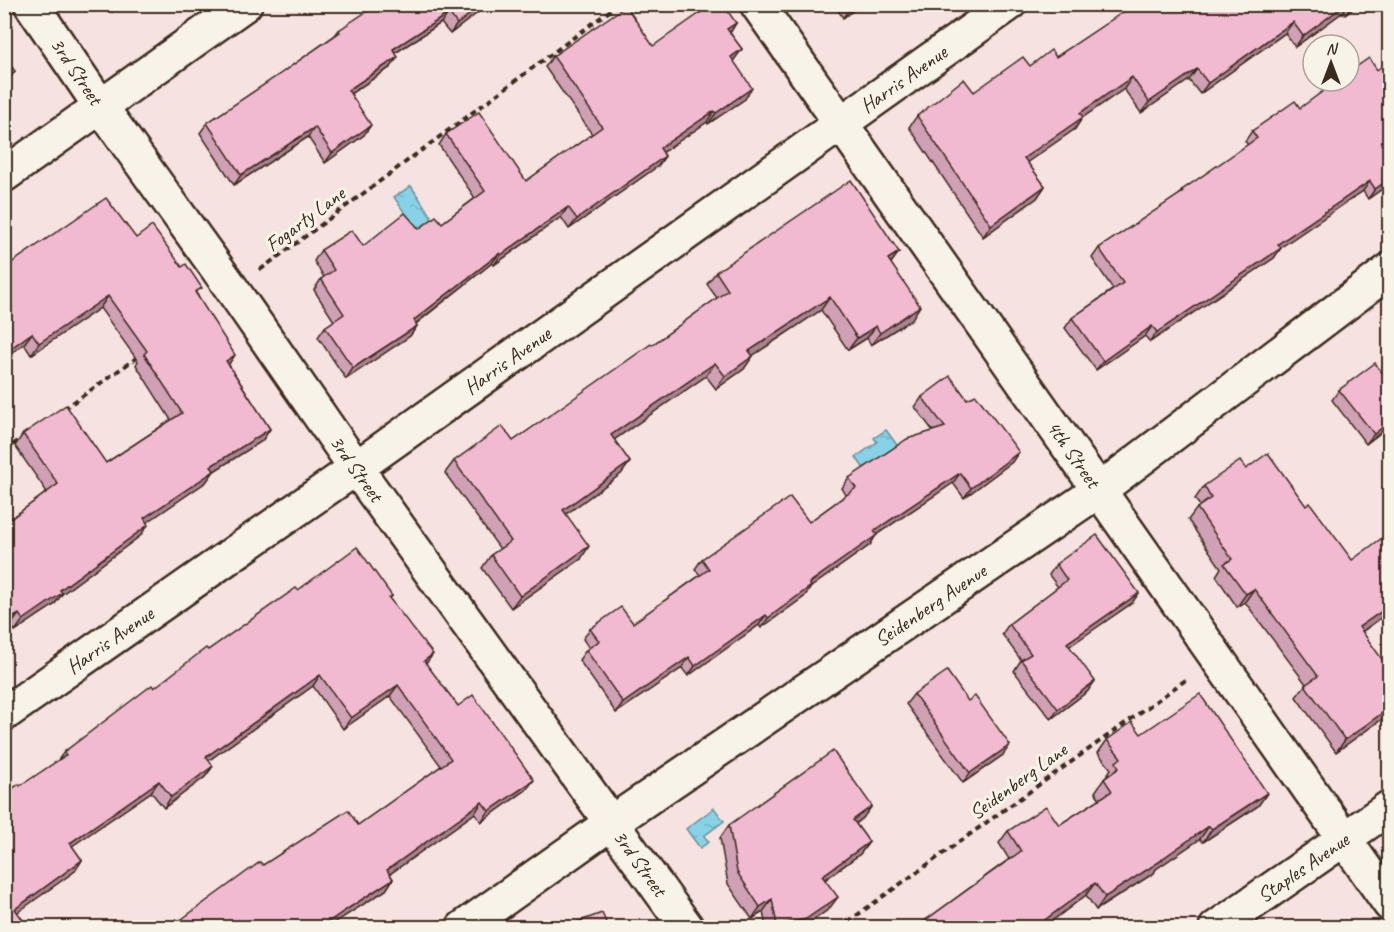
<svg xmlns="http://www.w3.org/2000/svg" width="1394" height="932" viewBox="0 0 1394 932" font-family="Caveat,sans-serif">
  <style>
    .water { fill: url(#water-ripples); stroke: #698f97; stroke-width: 1.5 }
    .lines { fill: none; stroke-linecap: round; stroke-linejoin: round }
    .minor-casing { stroke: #3b2a1e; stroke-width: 38 }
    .path { stroke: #3b2a1e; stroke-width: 4; stroke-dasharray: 6 4.5; stroke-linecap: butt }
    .minor { stroke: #f7f3e8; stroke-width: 33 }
    .wall { fill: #d0a0b4; stroke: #3b2a1e; stroke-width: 1.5 }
    .shaded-wall { fill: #a98292; stroke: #3b2a1e; stroke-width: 1.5 }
    .building { fill: #f2bad1; stroke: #3b2a1e; stroke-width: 1.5 }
    .labels { text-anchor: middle; stroke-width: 6; stroke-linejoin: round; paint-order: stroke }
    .street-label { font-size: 21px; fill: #3b2a1e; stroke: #f7f3e8 }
  </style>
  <defs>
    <pattern id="water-ripples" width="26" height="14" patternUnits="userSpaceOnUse" patternTransform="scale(1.5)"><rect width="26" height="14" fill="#87d2e7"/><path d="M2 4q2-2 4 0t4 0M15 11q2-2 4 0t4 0" fill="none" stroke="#75b4c6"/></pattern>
  </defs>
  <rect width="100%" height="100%" fill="#f6e2e1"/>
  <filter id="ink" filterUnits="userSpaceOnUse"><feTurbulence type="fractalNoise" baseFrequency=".0167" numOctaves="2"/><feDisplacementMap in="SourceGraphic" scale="12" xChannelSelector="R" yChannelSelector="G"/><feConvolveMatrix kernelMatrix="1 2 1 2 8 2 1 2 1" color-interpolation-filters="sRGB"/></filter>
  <g filter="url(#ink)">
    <!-- water -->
    <g class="water">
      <path d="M411 186 433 219 416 230 394 197Z"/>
      <path d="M886 430 900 449 866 472 856 457 877 442 874 438Z"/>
      <path d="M714 808 724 821 704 836 709 842 700 848 686 829Z"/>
    </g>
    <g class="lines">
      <!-- minor casing -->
      <g class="minor-casing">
        <g id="minor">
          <path id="s1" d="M31 4 101 107 227 282 356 468 687 928"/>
          <path id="s2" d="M757 4 1390 904"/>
          <path d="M4 175 245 4"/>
          <path id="s3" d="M4 714 356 468 1009 4"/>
          <path id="s4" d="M463 928 611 823 1098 491 1390 270"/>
          <path id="s5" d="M1216 928 1390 807"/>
        </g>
      </g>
      <!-- path -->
      <g class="path">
        <path d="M260 270 619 4"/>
        <path d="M64 409 139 356"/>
        <path d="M4 451 21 439"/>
        <path d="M839 928 1187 679"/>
      </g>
      <!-- minor -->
      <use href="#minor" class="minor"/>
    </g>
    <!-- wall -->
    <g class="wall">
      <path d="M106 4H123L112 12Z"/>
      <path d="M489 4 450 34 441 23 395 53 391 67 351 93 364 135 325 163 308 137 234 185 200 133 207 123 280 74 335 35 339 30Z"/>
      <path d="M834 4H862L843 18Z"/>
      <path d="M1130 4H1359L1345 15 1343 12 1295 47 1285 33 1200 94 1189 80 1141 113 1124 89 1082 118 1075 129 1027 162 1045 186 1037 198 983 237 909 127 917 116 974 92 1030 66 1056 57 1132 7Z"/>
      <path d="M736 23 730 33 742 49 733 61 745 99 708 124 707 122 663 152 665 156 658 166 569 229 561 217 494 265 492 263 416 324 417 326 410 336 346 379 318 337 325 327 334 321 314 290 321 279 324 277 314 261 321 250 363 246 442 223 475 198 439 145 446 134 526 181 592 134 545 67 553 56 653 46Z"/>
      <path d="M1300 108 1389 184 1368 199 1363 191 1281 247 1274 258 1150 342 1145 336 1096 370 1065 328 1072 318 1113 289 1092 258 1099 248 1179 195 1182 190 1248 145 1245 141 1252 131Z"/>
      <path d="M136 238 197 294 229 365 270 429 262 441 214 471 206 482 147 522 140 536 62 594 54 605 15 631 11 625 5 523 47 492 15 446 23 434 106 463 171 420 136 365 138 361 100 308 31 355 24 344 4 268Z"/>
      <path d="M899 252 891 263 912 319 871 345 867 338 848 350 821 310 752 356 744 369 716 389 706 376 614 440 630 462 621 474 566 514 581 559 511 608 482 568 491 555 500 549 445 473 454 461 513 441 652 345 717 298 707 284 716 272Z"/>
      <path d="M1339 390 1389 426 1366 444 1332 400Z"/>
      <path d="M922 397 1012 462 964 498 953 483 876 535 870 545 811 587 804 597 761 628 759 625 688 676 682 668 616 713 579 660 586 650 589 648 583 639 590 629 633 623 700 575 695 569 702 559 809 522 846 495 842 488 849 478 933 431 915 407Z"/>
      <path d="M1246 469 1306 506 1389 612 1362 632 1389 714 1336 752 1296 697 1306 684 1245 602 1237 607 1216 576 1221 568 1188 520 1197 508 1200 506 1195 499 1204 486Z"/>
      <path d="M1056 564 1132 603 1069 646 1088 691 1051 719 1014 671 1021 660 1002 634 1009 624 1058 587 1049 575Z"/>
      <path d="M298 590 392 596 390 599 426 664 458 706 526 790 481 822 475 813 390 874 393 879 386 890 336 921 263 865 358 825 441 766 390 696 343 729 313 686 208 761 213 766 205 777 164 808 151 792 72 846 82 860 75 871 17 912 4 927 58 760 64 752 208 650Z"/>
      <path d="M914 694 1003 755 963 783 906 704Z"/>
      <path d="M1141 734 1267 793 1258 806 1203 842 1200 839 1156 869 1154 873 1096 910 1086 895 1044 927H920L923 922 1009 859 999 843 1008 831 1059 825 1100 799 1095 792 1104 779 1107 776V775L1111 769 1098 753 1107 740Z"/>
      <path d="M863 818 856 824 869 842 860 854 825 880 829 909 804 927H766L763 912 752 919 728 884 720 838 729 825Z"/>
    </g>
    <!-- shaded-wall -->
    <g class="shaded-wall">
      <path d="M117 4H123L112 12Z"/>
      <path d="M483 4H489L450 34 457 24Z"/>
      <path d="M855 4H862L843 18 849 9Z"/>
      <path d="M1346 4H1348L1343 12 1295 47 1303 36Z"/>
      <path d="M1352 4H1359L1345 15Z"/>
      <path d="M449 13 441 23 386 59 393 49Z"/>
      <path d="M1293 22 1285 33 1200 94 1208 83Z"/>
      <path d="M736 23 729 34 727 29Z"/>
      <path d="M742 49 734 60 723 68 731 57Z"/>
      <path d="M398 57 391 67 341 100 348 90Z"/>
      <path d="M1197 69 1189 80 1141 113 1149 102Z"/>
      <path d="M15 71 8 81 4 84V79Z"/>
      <path d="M1132 77 1124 89 1082 118 1075 129 1016 170 1024 158 1080 113Z"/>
      <path d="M752 88 745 99 708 124 716 113Z"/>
      <path d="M714 111 707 122 653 159 660 148Z"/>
      <path d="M371 125 364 135 325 163 332 153Z"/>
      <path d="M315 127 308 137 234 185 241 175Z"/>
      <path d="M665 156 658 166 569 229 577 219Z"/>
      <path d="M1389 179V184L1368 199 1375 189Z"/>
      <path d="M1370 181 1363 191 1271 254 1278 244Z"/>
      <path d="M1045 186 1037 198 983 237 991 225Z"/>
      <path d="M568 207 561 217 494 265 501 255Z"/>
      <path d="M1281 248 1274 258 1150 342 1157 332Z"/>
      <path d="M899 252 890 264 888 259Z"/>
      <path d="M500 253 492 263 406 331 414 320Z"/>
      <path d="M108 296 100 308 31 355 39 343Z"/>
      <path d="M830 297 821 310 740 364 749 351Z"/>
      <path d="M920 306 912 319 871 345 880 333Z"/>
      <path d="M417 326 410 336 346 379 353 368Z"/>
      <path d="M876 326 867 338 848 350 857 338Z"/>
      <path d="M1152 326 1145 336 1096 370 1103 361Z"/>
      <path d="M32 333 24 344 4 358V353Z"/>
      <path d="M235 355 227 367 226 361Z"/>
      <path d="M753 356 744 369 716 389 725 376Z"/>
      <path d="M715 363 706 376 602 448 611 435Z"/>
      <path d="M1389 422V426L1366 444 1374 434Z"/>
      <path d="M270 429 262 441 203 478 211 466Z"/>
      <path d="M1019 452 1012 462 964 498 971 488Z"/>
      <path d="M630 462 621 474 554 523 563 510Z"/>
      <path d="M214 471 206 482 136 530 144 518Z"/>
      <path d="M960 473 953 483 876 535 870 545 811 587 804 597 761 628 768 618 874 531Z"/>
      <path d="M148 525 140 536 62 594 54 605 15 631 23 620 60 590Z"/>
      <path d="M589 546 581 559 511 608 520 596Z"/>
      <path d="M1254 589 1245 602 1237 607 1246 594Z"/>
      <path d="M1139 593 1132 603 1060 653 1067 643Z"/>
      <path d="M1389 606V612L1350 640 1359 627Z"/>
      <path d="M19 614 11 625 4 629V623Z"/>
      <path d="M766 615 759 625 688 676 695 666Z"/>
      <path d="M433 654 426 664 424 661Z"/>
      <path d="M689 657 682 668 616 713 623 703Z"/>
      <path d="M320 675 313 686 198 768 206 757Z"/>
      <path d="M1095 681 1088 691 1051 719 1058 709Z"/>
      <path d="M398 685 390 696 343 729 351 718Z"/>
      <path d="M1389 708V714L1336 752 1345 740Z"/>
      <path d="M1010 745 1003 755 963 783 970 773Z"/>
      <path d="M213 766 205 777 164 808 171 797Z"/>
      <path d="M534 780 526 790 481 822 489 811Z"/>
      <path d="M159 781 151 792 62 853 70 843Z"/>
      <path d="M1267 793 1258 806 1203 842 1212 829Z"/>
      <path d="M482 802 475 813 380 881 387 870Z"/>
      <path d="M872 806 863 818 844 832 853 820Z"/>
      <path d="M1209 826 1200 839 1156 869 1154 873 1096 910 1105 897Z"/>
      <path d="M869 842 860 854 813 888 822 876Z"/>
      <path d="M82 860 75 871 7 920 15 909Z"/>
      <path d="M393 879 386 890 328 927H321L344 911Z"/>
      <path d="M1095 883 1086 895 1044 927H1035Z"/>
      <path d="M838 897 829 909 804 927H775L777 925Z"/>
      <path d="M772 899 763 912 752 919 760 907Z"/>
    </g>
    <!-- building -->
    <g class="building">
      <path d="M378 4H483L457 24 449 13 393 49 398 57 348 90 371 125 332 153 315 127 241 175 207 123 280 74 340 32 339 30Z"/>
      <path d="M713 4H723L736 23 727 29 742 49 731 57 752 88 716 113 714 111 660 148 665 156 577 219 568 207 501 255 500 253 414 320 417 326 353 368 325 327 344 314 321 279 334 270 321 250 352 230 363 246 405 213 419 229 436 216 442 223 485 191 446 134 479 112 526 181 602 127 553 56 626 6 653 46Z"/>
      <path d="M847 4H855L849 9Z"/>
      <path d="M1135 4H1346L1303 36 1293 22 1208 83 1197 69 1149 102 1132 77 1080 113 1083 117 1024 158 1045 186 991 225 917 116 964 79 974 92 1023 57 1030 66 1051 50 1056 57Z"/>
      <path d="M4 57 15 71 4 79Z"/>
      <path d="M1369 58 1377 70 1389 60V179L1375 189 1370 181 1278 244 1281 248 1157 332 1152 326 1103 361 1072 318 1123 283 1099 248 1183 192 1182 190 1257 138 1252 131 1295 101 1300 108 1337 81H1349V72Z"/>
      <path d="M851 180 899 252 888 259 920 306 880 333 876 326 857 338 830 297 749 351 753 356 725 376 715 363 611 435 630 462 563 510 589 546 520 596 491 555 511 541 454 461 502 426 513 441 651 344 652 345 728 290 716 272Z"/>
      <path d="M106 198 136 238 152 226 182 267 186 264 202 288 195 292 235 355 226 361 270 429 211 466 214 471 144 518 148 525 60 590 62 593 23 620 19 614 4 623V522L5 523 58 484 23 434 66 405 106 463 182 413 144 354 147 351 108 296 39 343 32 333 4 353V268Z"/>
      <path d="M1375 363 1389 382V422L1374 434 1339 390Z"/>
      <path d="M950 376 967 399 976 395 1019 452 971 488 960 473 874 531 877 535 809 583 811 586 768 618 766 615 695 666 689 657 623 703 586 650 599 641 590 629 621 607 633 623 709 569 702 559 790 497 809 522 856 488 849 478 907 439 945 427 922 397Z"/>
      <path d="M1268 453 1306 506 1310 503 1352 560 1389 533V606L1359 627 1389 669V708L1345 740 1305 685 1318 676 1254 589 1246 594 1224 564 1232 559 1197 508 1211 498 1204 486 1240 461 1246 469Z"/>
      <path d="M1097 535 1139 593 1067 643 1095 681 1058 709 1021 660 1031 654 1009 624 1067 580 1056 564Z"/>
      <path d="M357 547 392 596 389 598 433 654 424 661 458 706 473 695 534 780 489 811 482 802 387 870 393 879 344 911 321 927H171L260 862 263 865 348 810 358 825 451 759 398 685 351 718 320 675 206 757 213 766 171 797 159 781 70 843 82 860 15 909 28 927H4V795L19 784 20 786 66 755 64 752 152 685 154 688 206 648 208 650 296 588 298 590Z"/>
      <path d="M947 671 968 701 975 696 1010 745 970 773 914 694Z"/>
      <path d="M1200 694 1267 793 1212 829 1209 826 1162 859V860L1105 897 1095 883 1035 927H921L925 924 923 922 1021 851 1008 831 1046 806 1059 825 1112 791 1104 779 1119 768 1116 762 1121 758 1107 740 1132 722 1141 734Z"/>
      <path d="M833 751 872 806 853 820 869 842 822 876 838 897 806 919 777 925 772 899 760 907 737 872 729 825Z"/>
      <path d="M602 913 608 927H573L572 924Z"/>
      <path d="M1317 921 1320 927H1307Z"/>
    </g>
  </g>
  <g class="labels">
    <!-- street labels -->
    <g class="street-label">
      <text dy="7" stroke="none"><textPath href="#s1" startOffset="81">3rd Street</textPath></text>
      <text dy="7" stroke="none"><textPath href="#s3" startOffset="1101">Harris Avenue</textPath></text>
      <text transform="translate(305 219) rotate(-37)" y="7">Fogarty Lane</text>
      <text dy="7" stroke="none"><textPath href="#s3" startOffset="615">Harris Avenue</textPath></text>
      <text dy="7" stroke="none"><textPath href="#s2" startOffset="550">4th Street</textPath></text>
      <text dy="7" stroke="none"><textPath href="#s1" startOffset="567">3rd Street</textPath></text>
      <text dy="7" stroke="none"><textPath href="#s4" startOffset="568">Seidenberg Avenue</textPath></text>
      <text dy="7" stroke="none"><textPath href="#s3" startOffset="129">Harris Avenue</textPath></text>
      <text transform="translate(1018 781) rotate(-36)" y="7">Seidenberg Lane</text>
      <text dy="7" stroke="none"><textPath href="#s1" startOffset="1053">3rd Street</textPath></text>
      <text dy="7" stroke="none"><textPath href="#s5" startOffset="106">Staples Avenue</textPath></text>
    </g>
  </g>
  <!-- margin -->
  <rect width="1394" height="932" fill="none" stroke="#f7f3e8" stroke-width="24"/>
  <rect x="12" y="12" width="1370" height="908" fill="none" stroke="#3b2a1e" stroke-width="2" filter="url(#ink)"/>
  <!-- north arrow -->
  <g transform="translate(1331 63)"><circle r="28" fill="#f7f3e8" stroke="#aca397" stroke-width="1.5"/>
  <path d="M0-4.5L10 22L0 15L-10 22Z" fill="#3b2a1e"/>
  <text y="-9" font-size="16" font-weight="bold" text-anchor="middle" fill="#3b2a1e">N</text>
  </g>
</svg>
